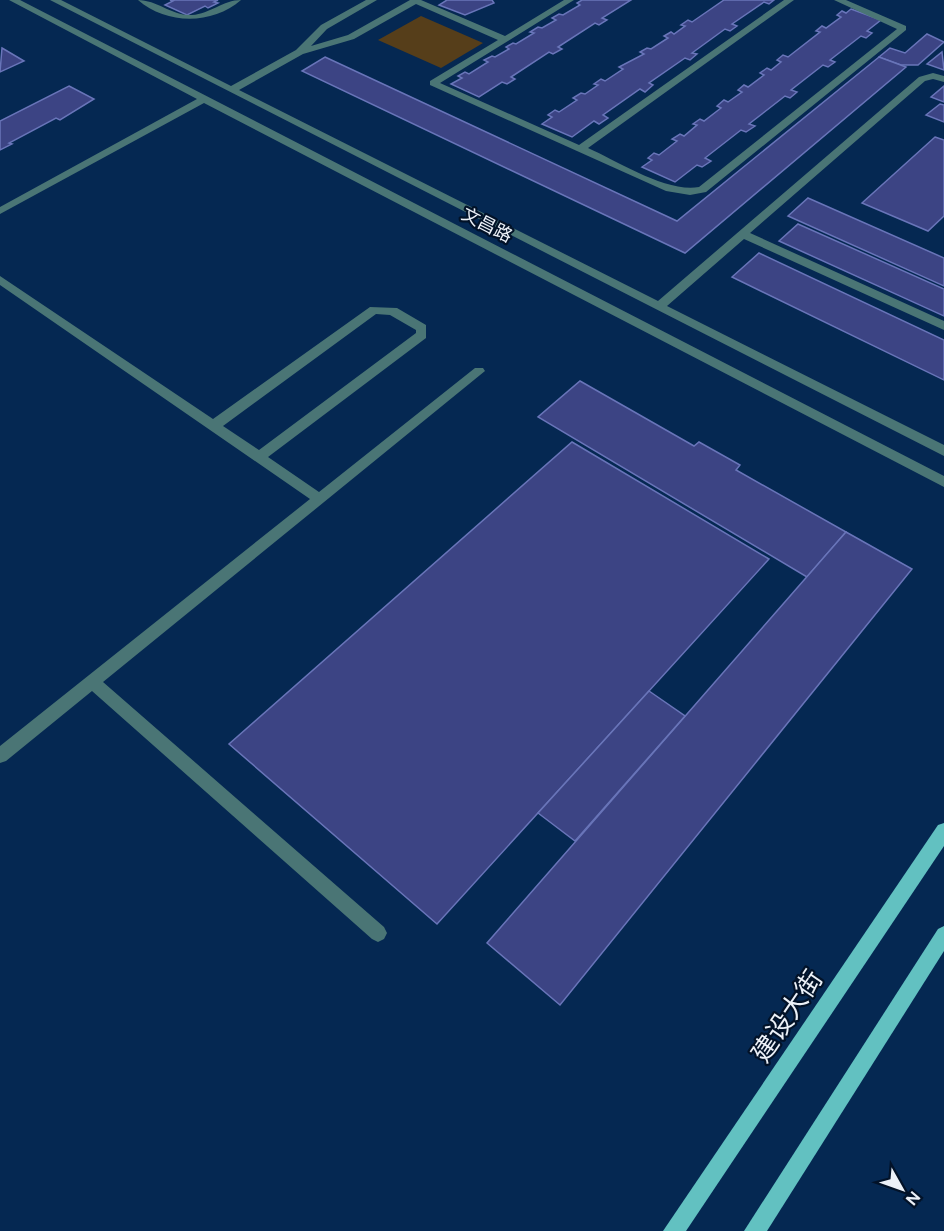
<svg xmlns="http://www.w3.org/2000/svg" width="944" height="1231" viewBox="0 0 944 1231" font-family="Figtree,'Noto Sans SC',sans-serif">
  <style>
    .green { fill: #563e1a }
    .building { fill: #3c4484; stroke: #6975b9; stroke-width: 1.5 }
    .lines { fill: none; stroke-linecap: round; stroke-linejoin: round }
    .minor { fill: #4a7575; fill-rule: evenodd }
    .major { fill: #62c1c1; fill-rule: evenodd }
    .labels { text-anchor: middle; stroke-width: 4.5; stroke-linejoin: round; paint-order: stroke }
    .far-street-label { font-size: 18px; fill: #ecf1f8; stroke: #021228 }
    .near-street-label { font-size: 26px; fill: #ecf1f8; stroke: #021228 }
  </style>
  <rect width="100%" height="100%" fill="#052852"/>
  <!-- green -->
  <path class="green" d="M421 16 483 43 441 68 378 40Z"/>
  <!-- building -->
  <g class="building">
    <path d="M170 0H218L214 2 218 3 208 8 205 6 187 15 165 5 173 1Z"/>
    <path d="M447 0H492L494 3 465 15 439 5Z"/>
    <path d="M582 0H631L602 18 607 20 599 25 595 23 558 47 562 49 553 54 549 52 511 77 515 79 507 84 502 82 479 97 451 84 462 78 458 76 465 72 469 74 488 62 484 60 492 56 495 57 509 49 506 47 513 43 516 44 534 33 530 32 538 27 542 28 556 20 552 18 559 14 563 15 580 5 577 3Z"/>
    <path d="M724 0H774L769 4 764 2 732 24 737 26 730 31 725 29 692 53 697 54 690 60 685 58 649 83 653 85 645 92 640 89 603 115 608 118 599 124 594 121 572 137 542 124 552 117 548 115 555 110 559 112 577 100 573 98 581 93 585 94 598 85 594 84 601 79 605 81 623 69 619 67 644 54 640 52 647 48 651 49 668 38 664 36 671 32 674 34 685 26 681 25 688 20 692 22Z"/>
    <path d="M851 9 881 20 867 31 872 33 866 38 861 36 830 60 835 62 828 67 823 65 791 90 797 92 790 98 785 96 749 124 755 126 746 132 741 130 705 158 711 161 702 167 697 165 675 182 642 167 652 160 648 158 654 153 659 155 677 141 672 139 680 134 684 136 697 125 693 124 700 119 704 121 721 108 717 106 724 100 728 102 742 92 738 90 744 85 748 87 764 75 760 73 767 68 771 70 781 62 777 60 783 55 788 57 820 32 816 31 822 26 826 28 841 17 837 15 842 11 846 13Z"/>
    <path d="M927 34 944 42 918 65H901L879 57 890 48 905 53Z"/>
    <path d="M2 48 24 61 0 72Z"/>
    <path d="M942 52 944 70 927 64Z"/>
    <path d="M325 57 677 221 879 57 906 67 685 253 302 71Z"/>
    <path d="M69 86 94 99 60 120 56 118 9 143 12 144 0 150V121Z"/>
    <path d="M944 86V102L931 97Z"/>
    <path d="M940 104 944 105V122L926 115Z"/>
    <path d="M935 137 944 140V216L928 231 862 203Z"/>
    <path d="M808 198 944 258V286L788 216Z"/>
    <path d="M798 224 944 289V316L779 241Z"/>
    <path d="M759 253 944 340V380L732 277Z"/>
    <path d="M580 381 694 446 699 442 740 465 736 470 846 532 807 577 538 417Z"/>
    <path d="M572 442 769 559 437 924 229 744Z"/>
    <path d="M846 532 912 569 560 1005 487 943Z"/>
    <path d="M649 691 685 716 575 841 538 813Z"/>
  </g>
  <g class="lines">
    <!-- minor -->
    <g class="minor">
      <path d="M9 0H20L944 476V487L204 103 0 214V207L197 99Z"/>
      <path d="M50 0H61L231 86 296 50 321 25 366 0H377L327 29 311 46 348 35 410 0H421L505 36 564 0H574L440 83 579 145 784 0H794L588 148C617 161 667 193 699 187L897 29 834 0H846L906 26V30L706 192 690 195 666 191 430 85V81L498 40 416 4 354 39 303 54 239 90 658 301 919 77 933 73 944 76V82L933 79 925 81 750 233 944 321V330L744 239 667 306 944 445V456Z"/>
      <path d="M138 0C157 0 172 16 192 15 210 14 223 0 241 0 212 25 167 25 138 0Z"/>
      <path d="M0 276 213 419 370 307 397 308 426 325V338L268 457 319 492 475 368H483L485 371 103 682 384 927 387 933 384 939 378 942 372 939 92 691 6 761 0 763V746L310 499 0 285ZM376 314 390 315 416 330V333L259 450 223 426Z"/>
    </g>
    <!-- major -->
    <g class="major">
      <path d="M944 823V846L686 1231H663L938 825Z"/>
      <path d="M944 926V951L767 1231H744L938 929Z"/>
    </g>
  </g>
  <g class="labels">
    <!-- far-street labels -->
    <g class="far-street-label">
      <text transform="translate(487 225) rotate(27)" y="6">文昌路</text>
    </g>
    <!-- near-street labels -->
    <g class="near-street-label">
      <text transform="translate(787 1016) rotate(-56)" y="9">建设大街</text>
    </g>
  </g>
  <!-- north arrow -->
  <g transform="translate(902 1189) rotate(130)" stroke="#021228" stroke-width="4.5" paint-order="stroke">
  <path d="M0-4.5L10 22L0 15L-10 22Z" fill="#ecf1f8"/>
  <text y="-9" font-size="16" font-weight="bold" text-anchor="middle" fill="#ecf1f8">N</text>
  </g>
</svg>
